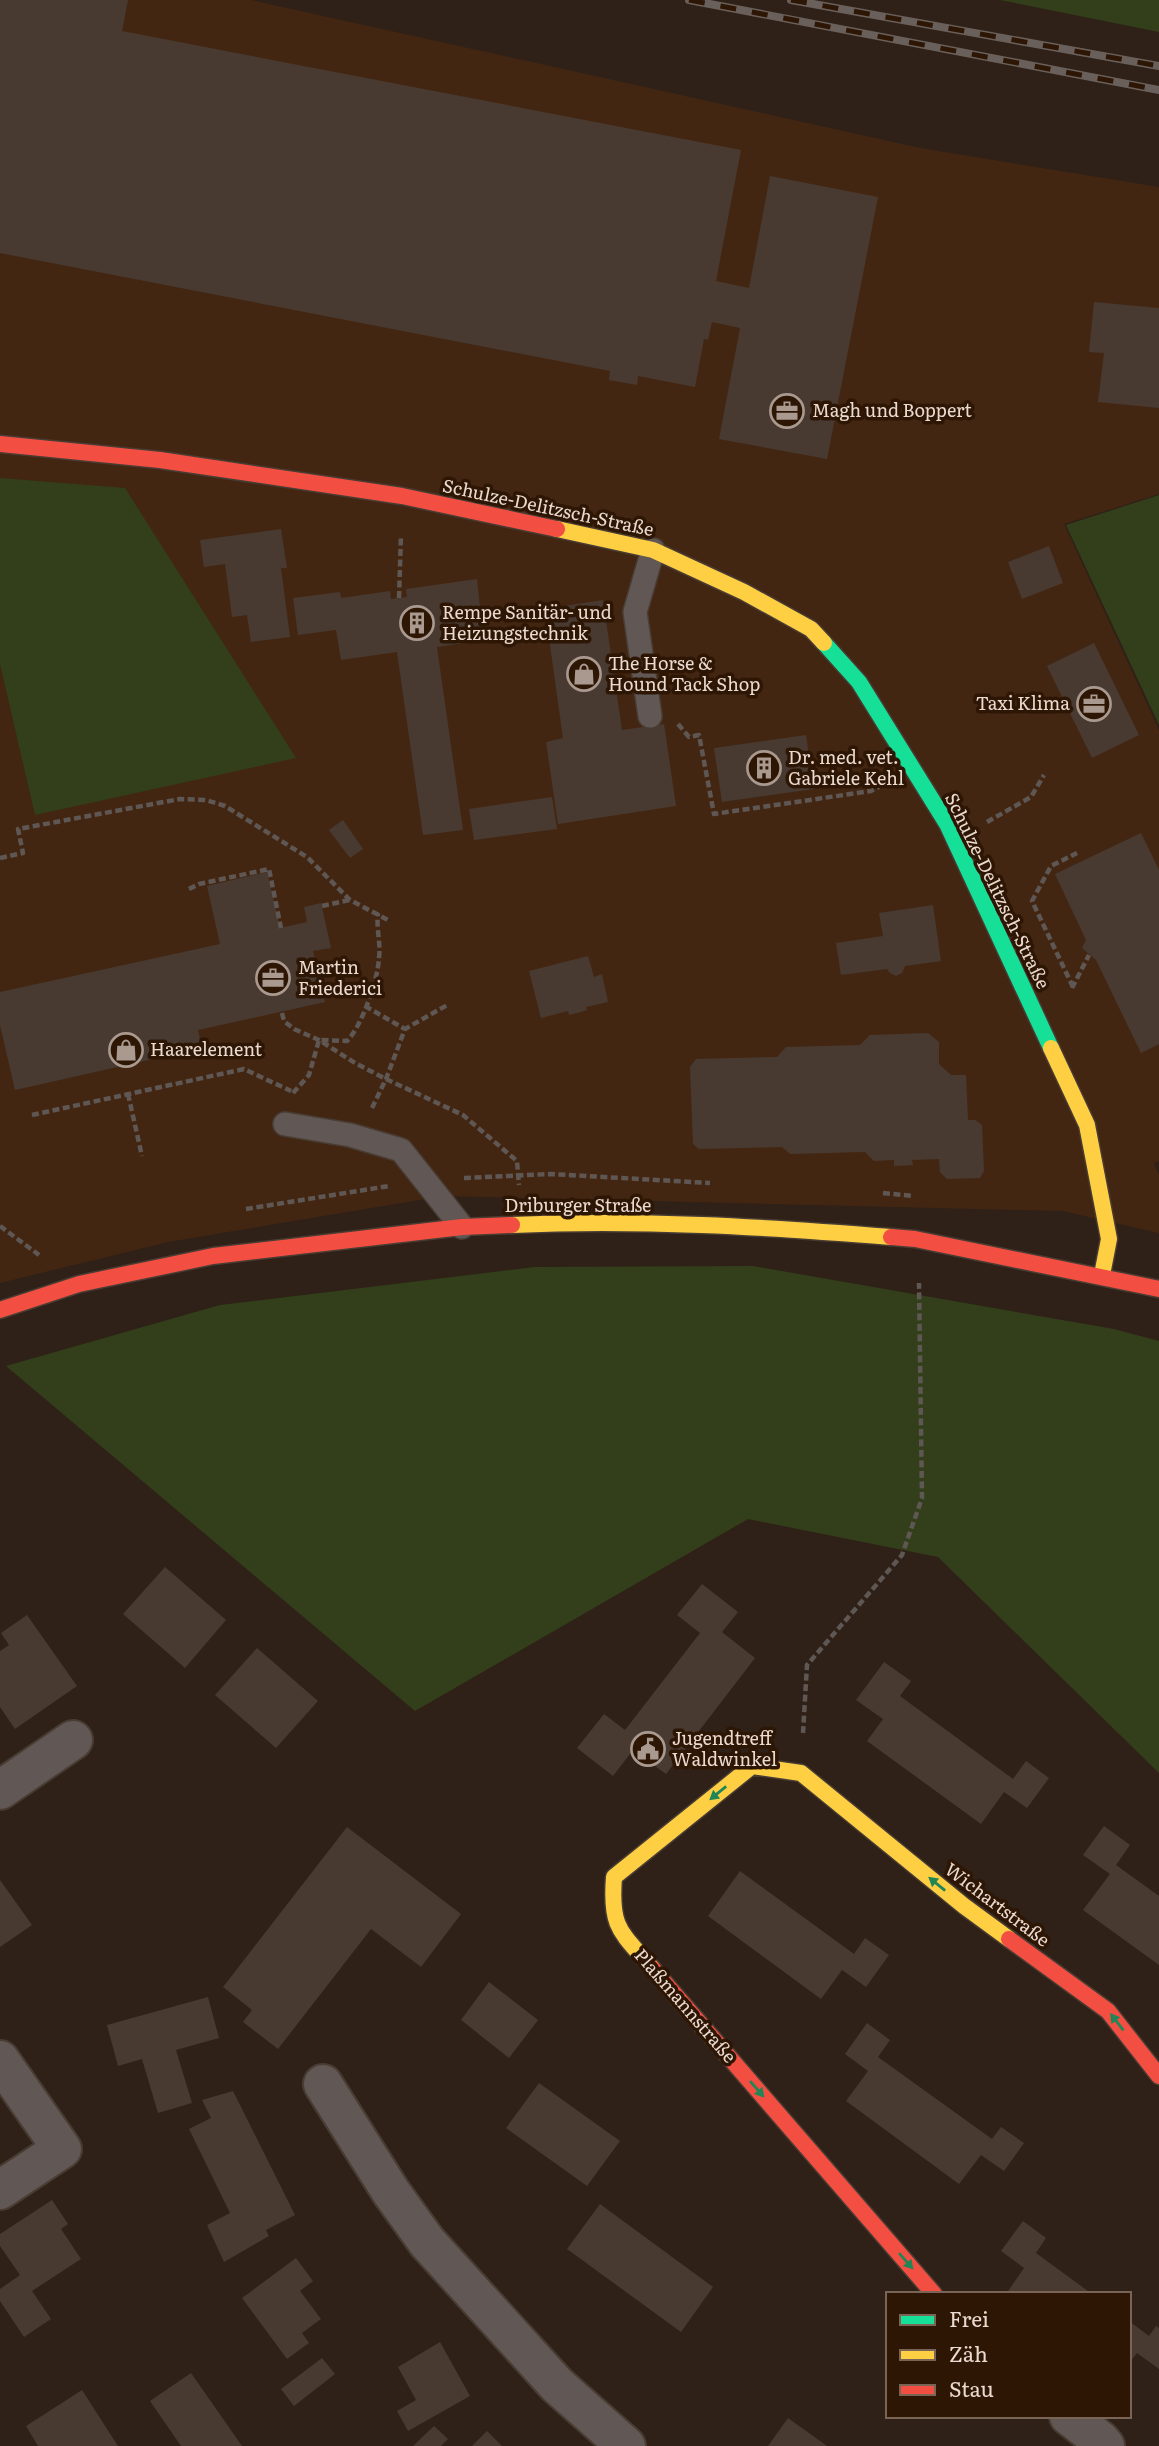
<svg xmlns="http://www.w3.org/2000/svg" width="1159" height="2446" viewBox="0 0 1159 2446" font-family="Literata,serif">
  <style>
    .built { fill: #432612 }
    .green { fill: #323f1a }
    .building { fill: #483a31 }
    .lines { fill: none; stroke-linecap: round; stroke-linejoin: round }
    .lane-casing { stroke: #483c33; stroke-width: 26 }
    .street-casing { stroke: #483c33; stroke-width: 42 }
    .fast-casing { stroke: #483c33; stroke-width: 19 }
    .slow-casing { stroke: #483c33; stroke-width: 19 }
    .jam-casing { stroke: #483c33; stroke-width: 19 }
    .path { stroke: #5f5753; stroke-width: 4.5; stroke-dasharray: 7 3.5; stroke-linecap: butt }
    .lane { stroke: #615754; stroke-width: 23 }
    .street { stroke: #615754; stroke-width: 38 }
    .fast { stroke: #16e098; stroke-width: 16 }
    .slow { stroke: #ffcf43; stroke-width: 16 }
    .jam { stroke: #f24e42; stroke-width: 16 }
    .rail-casing { stroke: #6a605b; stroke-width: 8 }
    .rail { stroke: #2e1605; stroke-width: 5; stroke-dasharray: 16; stroke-linecap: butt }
    .oneway { fill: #218556 }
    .labels { text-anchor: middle; stroke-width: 7; stroke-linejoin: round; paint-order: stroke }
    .poi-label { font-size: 18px; fill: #ebdacf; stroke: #2e1605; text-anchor: start }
    .street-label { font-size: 18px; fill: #ebdacf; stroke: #2e1605 }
  </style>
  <rect width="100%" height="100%" fill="#2f2118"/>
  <!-- built -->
  <path class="built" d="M0 0H251L920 148 1159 187V494L1064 524 1159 730V1161L1154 1163 1159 1175V1233L1063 1211 443 1196 168 1242 0 1283Z"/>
  <!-- green -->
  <g class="green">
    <path d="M1000 0H1159V32Z"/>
    <path d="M0 478 125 488 296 758 35 815 0 664Z"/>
    <path d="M1159 495V725L1066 525Z"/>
    <path d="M753 1266 1114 1329 1159 1341V1773L938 1557 748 1519 415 1711 6 1366 220 1305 535 1267Z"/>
  </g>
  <!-- building -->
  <g class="building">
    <path d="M0 0H128L122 31 741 150 716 281 749 288 770 176 878 197 827 459 719 439 740 328 712 322 708 340 704 339 695 387 638 376 637 385 609 380 610 371 0 253Z"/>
    <path d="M1094 302 1159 308V408L1098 402 1104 353 1089 352Z"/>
    <path d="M281 529 287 568H281L290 637 251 642 247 615 232 617 225 564 204 567 200 540Z"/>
    <path d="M1049 546 1063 583 1022 599 1008 562Z"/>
    <path d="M477 579 480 607 475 608 477 618 488 616 491 639 437 647 463 830 423 835 397 652 341 660 336 630 298 635 293 598 340 592 341 598 390 591 391 599 407 597 406 589Z"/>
    <path d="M603 600 622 730 664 724 676 806 558 824 546 742 563 738 545 609Z"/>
    <path d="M1094 643 1139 735 1092 758 1047 666Z"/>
    <path d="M806 735 814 789 722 802 714 748Z"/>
    <path d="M552 797 557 829 474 840 469 809Z"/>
    <path d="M343 820 363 849 350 858 329 830Z"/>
    <path d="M1141 833 1159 870V1044L1141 1053 1096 960 1082 948 1086 940 1055 874Z"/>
    <path d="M267 872 280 928 307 922 304 907 321 903 331 948 313 951 325 1002 198 1030 202 1048 15 1090 0 1025V992L220 944 207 886Z"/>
    <path d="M933 905 941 961 905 966 902 973 896 976 890 973 887 969 841 975 836 943 883 936 879 913Z"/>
    <path d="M588 956 594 977 602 974 608 1002 586 1007 587 1010 581 1012 569 1015 568 1011 541 1018 529 971Z"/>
    <path d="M928 1033 939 1042V1064L951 1075H966L968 1120H975L982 1125 984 1171 980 1178 947 1179 940 1172 939 1159 912 1160 913 1165 894 1166V1160L874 1161 865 1152 790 1154 782 1147 699 1149 693 1144 690 1067 696 1059 777 1057 786 1047 860 1045 870 1035Z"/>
    <path d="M165 1567 226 1620 185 1668 123 1614Z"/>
    <path d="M702 1584 738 1612 722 1632 755 1658 666 1774 633 1750 613 1776 577 1748 604 1714 625 1730 700 1633 677 1615Z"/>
    <path d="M27 1615 77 1686 15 1729 0 1707V1651L9 1645 1 1633Z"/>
    <path d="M257 1648 318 1701 276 1748 215 1695Z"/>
    <path d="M884 1662 911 1681 900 1696 1013 1779 1026 1761 1049 1778 1027 1808 1004 1792 981 1824 867 1741 883 1719 856 1700Z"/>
    <path d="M1104 1826 1130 1845 1116 1865 1159 1896V1965L1083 1910 1110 1874 1083 1855Z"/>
    <path d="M347 1827 461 1914 421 1967 371 1929 278 2049 243 2022 252 2010 223 1987Z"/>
    <path d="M740 1871 854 1954 865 1938 889 1955 866 1987 842 1970 821 1999 708 1916Z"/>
    <path d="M0 1880 32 1925 0 1947Z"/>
    <path d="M489 1982 538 2020 509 2058 461 2020Z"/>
    <path d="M208 1997 219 2038 176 2050 192 2103 158 2113 142 2059 118 2066 107 2025Z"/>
    <path d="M867 2023 890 2040 878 2057 992 2139 1001 2127 1024 2143 1004 2171 981 2155 959 2184 846 2101 868 2071 845 2054Z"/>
    <path d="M539 2083 620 2141 587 2186 506 2128Z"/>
    <path d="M233 2091 295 2215 266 2230 269 2236 224 2262 207 2225 230 2213 189 2129 211 2118 202 2100Z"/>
    <path d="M52 2200 68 2224 61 2229 81 2259 32 2291 51 2319 24 2337 0 2301V2289L20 2275 0 2246V2234Z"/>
    <path d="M600 2204 713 2287 681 2332 567 2249Z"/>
    <path d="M1023 2221 1046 2238 1036 2253 1092 2294H1006L1024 2268 1001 2251Z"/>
    <path d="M296 2258 313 2281 300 2291 321 2319 302 2333 309 2343 287 2359 242 2298Z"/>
    <path d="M1129 2321 1149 2336 1156 2326 1159 2328V2369L1137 2353 1129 2363Z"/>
    <path d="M440 2342 470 2396 408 2431 397 2411 416 2400 398 2367Z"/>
    <path d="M322 2358 335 2374 294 2406 281 2389Z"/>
    <path d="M191 2373 242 2446H181L150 2401Z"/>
    <path d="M82 2390 118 2446H38L26 2426Z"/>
    <path d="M788 2418 827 2446H768Z"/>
    <path d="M434 2426 448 2439 441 2446H413Z"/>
    <path d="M487 2431 502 2446H472Z"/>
  </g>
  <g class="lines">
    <!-- lane casing -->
    <g class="lane-casing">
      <g id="lane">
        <path d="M650 716 635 612 653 550"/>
        <path d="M285 1124 350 1135 401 1150 462 1227"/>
      </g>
    </g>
    <!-- street casing -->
    <g class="street-casing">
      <g id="street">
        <path d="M0 1790 73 1740"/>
        <path d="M0 2060 62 2149 0 2190"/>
        <path d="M323 2084 391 2192 427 2242 557 2385 626 2446"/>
        <path d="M1069 2416 1100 2440 1105 2446"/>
      </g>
    </g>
    <!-- fast casing -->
    <g class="fast-casing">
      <path id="fast" d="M824 643 859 682 947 824 1051 1048"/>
    </g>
    <!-- slow casing -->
    <g class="slow-casing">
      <g id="slow">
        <path d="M557 529 653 550 744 592 811 629 824 643"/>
        <path d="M1051 1048 1087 1125 1109 1239 1102 1275"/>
        <path d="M512 1225C638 1219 765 1227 891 1237"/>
        <path d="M652 1968C620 1931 610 1928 614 1877L752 1766 801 1773 964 1906 1009 1939"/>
      </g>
    </g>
    <!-- jam casing -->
    <g class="jam-casing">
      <g id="jam">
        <path d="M0 444 160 460 402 496 557 529"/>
        <path d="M891 1237 915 1239 1159 1289"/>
        <path d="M0 1310 79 1284 213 1256 462 1227 512 1225"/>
        <path d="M1009 1939 1108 2011 1159 2076"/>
        <path d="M652 1968 934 2294"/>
      </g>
    </g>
    <!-- path -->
    <g class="path">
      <path d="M399 598 401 535"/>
      <path d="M678 724 689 737 699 735 714 814 871 791 879 787"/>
      <path d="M987 822 1031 797 1044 775"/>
      <path d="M0 858 23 853 18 829 180 799 206 800 225 806 307 857 350 900 390 921"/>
      <path d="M189 889 199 884 269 869 281 928"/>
      <path d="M322 906 349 900"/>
      <path d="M1073 987 1032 901 1051 866 1077 853"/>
      <path d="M1072 988 1089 955"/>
      <path d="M365 1006 405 1029"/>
      <path d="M282 1013 284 1021 294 1029 319 1040 355 1063 386 1079 463 1115 517 1161 519 1185"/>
      <path d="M293 1093 309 1075 319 1040 347 1041C362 1026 378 979 379 958 381 943 376 929 378 913"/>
      <path d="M128 1094 142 1156"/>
      <path d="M372 1108 386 1079 405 1029 449 1004"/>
      <path d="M32 1115 244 1069 291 1091"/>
      <path d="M464 1178 551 1174 710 1183"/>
      <path d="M883 1193 913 1196"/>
      <path d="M246 1209 389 1186"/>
      <path d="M0 1226 39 1255"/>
      <path d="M803 1733 807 1665 902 1555 922 1498 919 1283"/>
    </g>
    <!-- lane -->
    <use href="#lane" class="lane"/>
    <!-- street -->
    <use href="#street" class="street"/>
    <!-- fast -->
    <use href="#fast" class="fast"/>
    <!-- slow -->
    <use href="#slow" class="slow"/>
    <!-- jam -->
    <use href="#jam" class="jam"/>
    <!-- rail casing -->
    <g class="rail-casing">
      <g id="rail">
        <path d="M689 0 1159 90"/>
        <path d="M791 0 1159 66"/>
      </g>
    </g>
    <!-- rail -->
    <use href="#rail" class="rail"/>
  </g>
  <!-- one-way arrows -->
  <defs><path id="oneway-solid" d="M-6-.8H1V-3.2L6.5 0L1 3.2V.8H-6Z" transform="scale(1.75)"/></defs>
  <g class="oneway">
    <use href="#oneway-solid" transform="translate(718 1793) rotate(141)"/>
    <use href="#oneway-solid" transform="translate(937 1884) rotate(-141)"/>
    <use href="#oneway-solid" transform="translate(1117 2022) rotate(-128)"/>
    <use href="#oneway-solid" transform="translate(757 2089) rotate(49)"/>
    <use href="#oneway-solid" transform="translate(906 2261) rotate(49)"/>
  </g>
  <!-- icons -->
  <defs>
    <g id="office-ring" transform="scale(1.75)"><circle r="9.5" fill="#2e1605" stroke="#a9998f" stroke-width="1.5"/><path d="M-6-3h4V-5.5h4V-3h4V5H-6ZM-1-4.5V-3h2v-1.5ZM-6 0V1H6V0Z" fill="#a9998f"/></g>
    <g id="building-ring" transform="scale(1.75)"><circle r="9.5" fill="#2e1605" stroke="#a9998f" stroke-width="1.5"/><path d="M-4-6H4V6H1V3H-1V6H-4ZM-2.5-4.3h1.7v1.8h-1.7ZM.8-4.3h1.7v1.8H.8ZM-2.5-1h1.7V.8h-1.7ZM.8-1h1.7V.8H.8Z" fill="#a9998f"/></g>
    <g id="shop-ring" transform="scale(1.75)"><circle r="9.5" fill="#2e1605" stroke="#a9998f" stroke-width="1.5"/><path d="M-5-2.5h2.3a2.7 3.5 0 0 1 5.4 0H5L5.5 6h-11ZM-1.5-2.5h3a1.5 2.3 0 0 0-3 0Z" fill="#a9998f"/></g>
    <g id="civic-ring" transform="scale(1.75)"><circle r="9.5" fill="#2e1605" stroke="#a9998f" stroke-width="1.5"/><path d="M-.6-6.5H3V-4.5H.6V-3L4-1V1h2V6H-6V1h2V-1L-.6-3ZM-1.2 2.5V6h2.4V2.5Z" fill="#a9998f"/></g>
  </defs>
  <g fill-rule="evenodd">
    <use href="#office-ring" x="787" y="411"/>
    <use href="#building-ring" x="417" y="623"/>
    <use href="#shop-ring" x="584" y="674"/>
    <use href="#office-ring" x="1094" y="704"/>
    <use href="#building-ring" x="764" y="768"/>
    <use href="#office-ring" x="273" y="978"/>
    <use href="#shop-ring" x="126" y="1050"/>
    <use href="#civic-ring" x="648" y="1749"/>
  </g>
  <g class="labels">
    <!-- poi labels -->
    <g class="poi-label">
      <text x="812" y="417">Magh und Boppert</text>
      <text x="442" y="619">Rempe Sanitär- und<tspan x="442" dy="21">Heizungstechnik</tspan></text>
      <text x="608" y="670">The Horse &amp;<tspan x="608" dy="21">Hound Tack Shop</tspan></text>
      <text x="1070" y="710" text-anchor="end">Taxi Klima</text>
      <text x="788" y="764">Dr. med. vet.<tspan x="788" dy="21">Gabriele Kehl</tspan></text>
      <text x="298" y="974">Martin<tspan x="298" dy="21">Friederici</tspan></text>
      <text x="150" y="1056">Haarelement</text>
      <text x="672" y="1745">Jugendtreff<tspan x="672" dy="21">Waldwinkel</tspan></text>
    </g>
    <!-- street labels -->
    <g class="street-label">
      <text transform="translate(548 508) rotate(12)" y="6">Schulze-Delitzsch-Straße</text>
      <text transform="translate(997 891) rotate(64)" y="6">Schulze-Delitzsch-Straße</text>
      <text x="578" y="1212">Driburger Straße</text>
      <text transform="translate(997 1905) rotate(37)" y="6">Wichartstraße</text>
      <text transform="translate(685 2006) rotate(49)" y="6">Plaßmannstraße</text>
    </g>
  </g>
  <!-- legend -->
  <rect x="886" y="2292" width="245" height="126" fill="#2e1605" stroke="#7a6456" stroke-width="2"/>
  <rect x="900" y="2315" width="35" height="10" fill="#16e098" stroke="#7a6456" stroke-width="2"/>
  <text x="949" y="2327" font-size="21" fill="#ebdacf">Frei</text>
  <rect x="900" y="2350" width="35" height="10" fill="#ffcf43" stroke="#7a6456" stroke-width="2"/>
  <text x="949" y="2362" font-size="21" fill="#ebdacf">Zäh</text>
  <rect x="900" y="2385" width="35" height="10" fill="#f24e42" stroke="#7a6456" stroke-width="2"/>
  <text x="949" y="2397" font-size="21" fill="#ebdacf">Stau</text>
</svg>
